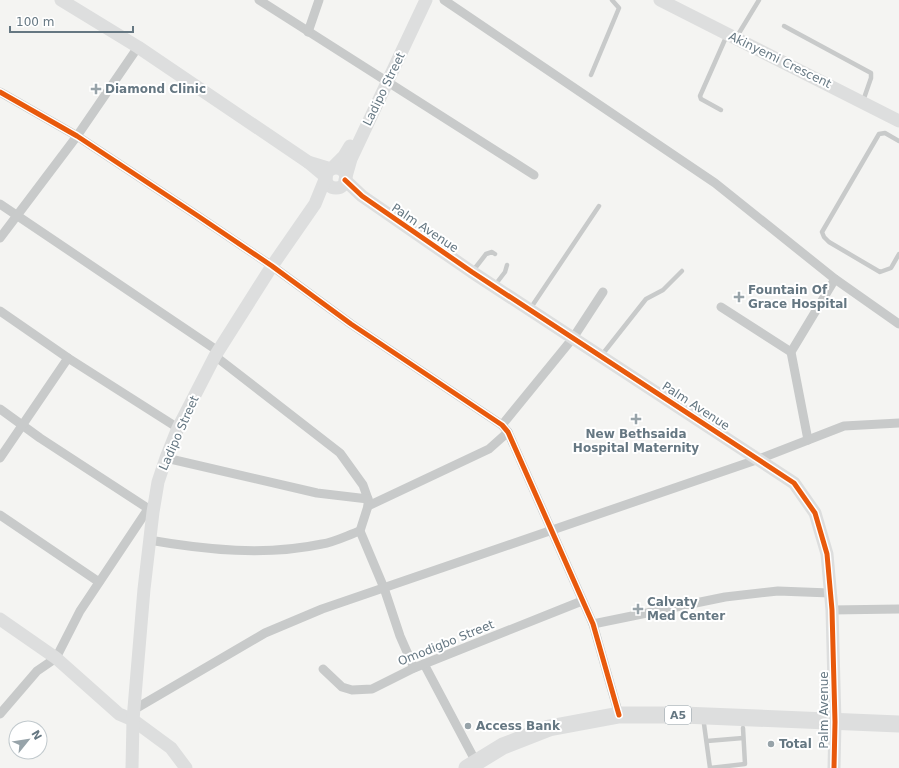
<svg xmlns="http://www.w3.org/2000/svg" width="899" height="768" viewBox="0 0 899 768" font-family="'DejaVu Sans',sans-serif">
  <style>
    .lines { fill: none; stroke-linecap: round; stroke-linejoin: round }
    .lane { stroke: #c8caca; stroke-width: 4.5 }
    .street { stroke: #c8caca; stroke-width: 9 }
    .secondary { stroke: #dddede; stroke-width: 13 }
    .highway { stroke: #dddede; stroke-width: 17 }
    .cycleway-casing { stroke: #fff; stroke-width: 8 }
    .cycleway { stroke: #e8590c; stroke-width: 5 }
    .poi-dot { fill: #97a3a9; stroke: #fff; stroke-width: 1.5 }
    .labels { text-anchor: middle; stroke-width: 4; stroke-linejoin: round; paint-order: stroke }
    .shield { fill: #fff; stroke: #93a0a8; stroke-width: 1 }
    .shield-label { font-size: 11px; font-weight: bold; fill: #657782 }
    .street-label { font-size: 12px; fill: #657782; stroke: #fff }
    .poi-label { font-size: 12px; font-weight: bold; fill: #657782; stroke: #fff; text-anchor: start }
  </style>
  <rect width="100%" height="100%" fill="#f4f4f2"/>
  <g class="lines">
    <!-- lane -->
    <g class="lane">
      <path d="M784 26 871 73V78L863 101"/>
      <path d="M736 38 759 0"/>
      <path d="M591 75 619 8 612 0"/>
      <path d="M721 110 701 99 700 96 727 35"/>
      <path d="M899 141 885 133 879 134 822 232 824 237 829 242 880 272 891 268 899 254"/>
      <path d="M472 272 486 254 492 252 495 254"/>
      <path d="M495 285 505 272 507 265"/>
      <path d="M530 309 599 206"/>
      <path d="M601 356 646 299 663 290 682 271"/>
      <path d="M704 724 710 768 745 764 743 728"/>
      <path d="M707 741 743 738"/>
    </g>
    <!-- street -->
    <g class="street">
      <path d="M259 0 534 175"/>
      <path d="M444 0 715 183 835 279 899 324"/>
      <path d="M308 32 319 0"/>
      <path d="M0 92 77 136 198 216 272 266 351 324 502 425 508 432 593 624 619 715"/>
      <path d="M0 204 218 351"/>
      <path d="M0 238 77 136 138 47"/>
      <path d="M721 307 791 352"/>
      <path d="M0 311 68 358 178 428"/>
      <path d="M215 356 340 453 363 485 368 499V506L360 531 384 588 400 636 414 668"/>
      <path d="M0 409 40 438 152 511"/>
      <path d="M502 425 573 338 603 292"/>
      <path d="M808 440 791 352 835 279"/>
      <path d="M0 458 68 358"/>
      <path d="M166 458 317 493 368 499"/>
      <path d="M368 506 489 449 508 432"/>
      <path d="M0 515 99 582"/>
      <path d="M149 540C206 550 266 556 322 544 335 542 348 535 360 531"/>
      <path d="M832 610 899 609"/>
      <path d="M593 624 725 597 778 591 830 593"/>
      <path d="M424 664 476 762"/>
      <path d="M323 669 342 687 352 690 372 689 414 668 582 601"/>
      <path d="M135 709 265 633 322 609 759 459 844 426 899 423"/>
      <path d="M0 714 37 671 56 658 80 611 148 509"/>
    </g>
    <!-- secondary -->
    <g class="secondary">
      <path d="M61 0 138 47 308 162 331 169 344 156 350 146"/>
      <path d="M426 0 351 159 345 180 362 196 472 272 794 483 815 513 827 554 832 610 835 722 834 768"/>
      <path d="M660 0 899 121"/>
      <circle cx="336" cy="178" r="10"/>
      <path d="M0 619 56 658 119 714 133 720 171 748 186 768"/>
      <path d="M132 768 133 720 144 589 153 512 158 482 166 458 178 428 215 356 272 266 315 204 326 177 308 162"/>
    </g>
    <!-- highway -->
    <path class="highway" d="M467 768 503 746 549 728 619 715H683L899 724"/>
    <!-- cycleway casing -->
    <g class="cycleway-casing">
      <g id="cycleway">
        <path d="M0 92 77 136 198 216 272 266 351 324 502 425 508 432 593 624 619 715"/>
        <path d="M345 180 362 196 472 272 794 483 815 513 827 554 832 610 835 722 834 768"/>
      </g>
    </g>
    <!-- cycleway -->
    <use href="#cycleway" class="cycleway"/>
  </g>
  <!-- markers -->
  <g class="poi-dot">
    <path d="M94 83h4v4h4v4h-4v4h-4v-4h-4v-4h4z"/>
    <path d="M737 291h4v4h4v4h-4v4h-4v-4h-4v-4h4z"/>
    <path d="M634 413h4v4h4v4h-4v4h-4v-4h-4v-4h4z"/>
    <path d="M636 603h4v4h4v4h-4v4h-4v-4h-4v-4h4z"/>
    <circle cx="468" cy="726" r="4"/>
    <circle cx="771" cy="744" r="4"/>
  </g>
  <g class="labels">
    <!-- shield labels -->
    <rect class="shield" x="665" y="706" width="26" height="18" rx="3"/>
    <g class="shield-label">
      <text x="678" y="719">A5</text>
    </g>
    <!-- street labels -->
    <g class="street-label">
      <text transform="translate(780 60) rotate(26)" y="4">Akinyemi Crescent</text>
      <text transform="translate(384 89) rotate(-64)" y="4">Ladipo Street</text>
      <text transform="translate(425 228) rotate(34)" y="4">Palm Avenue</text>
      <text transform="translate(696 406) rotate(33)" y="4">Palm Avenue</text>
      <text transform="translate(179 433) rotate(-66)" y="4">Ladipo Street</text>
      <text transform="translate(446 643) rotate(-22)" y="4">Omodigbo Street</text>
      <text transform="translate(824 710) rotate(-90)" y="4">Palm Avenue</text>
    </g>
    <!-- poi labels -->
    <g class="poi-label">
      <text x="105" y="93">Diamond Clinic</text>
      <text x="748" y="294">Fountain Of<tspan x="748" dy="14">Grace Hospital</tspan></text>
      <text x="636" y="438" text-anchor="middle">New Bethsaida<tspan x="636" dy="14">Hospital Maternity</tspan></text>
      <text x="647" y="606">Calvaty<tspan x="647" dy="14">Med Center</tspan></text>
      <text x="476" y="730">Access Bank</text>
      <text x="779" y="748">Total</text>
    </g>
  </g>
  <!-- north arrow -->
  <g transform="translate(28 740) rotate(60)"><circle r="19" fill="#ffffff" stroke="#c1c9cd"/>
  <path d="M0-3L7 15L0 10L-7 15Z" fill="#97a3a9"/>
  <text y="-6" font-size="11" font-weight="bold" text-anchor="middle" fill="#657782">N</text>
  </g>
  <!-- scale -->
  <path d="M10 26v6h123v-6" fill="none" stroke="#657782" stroke-width="2"/>
  <text x="16" y="26" font-size="12" fill="#657782" stroke="#ffffff" stroke-width="3" paint-order="stroke">100 m</text>
</svg>
